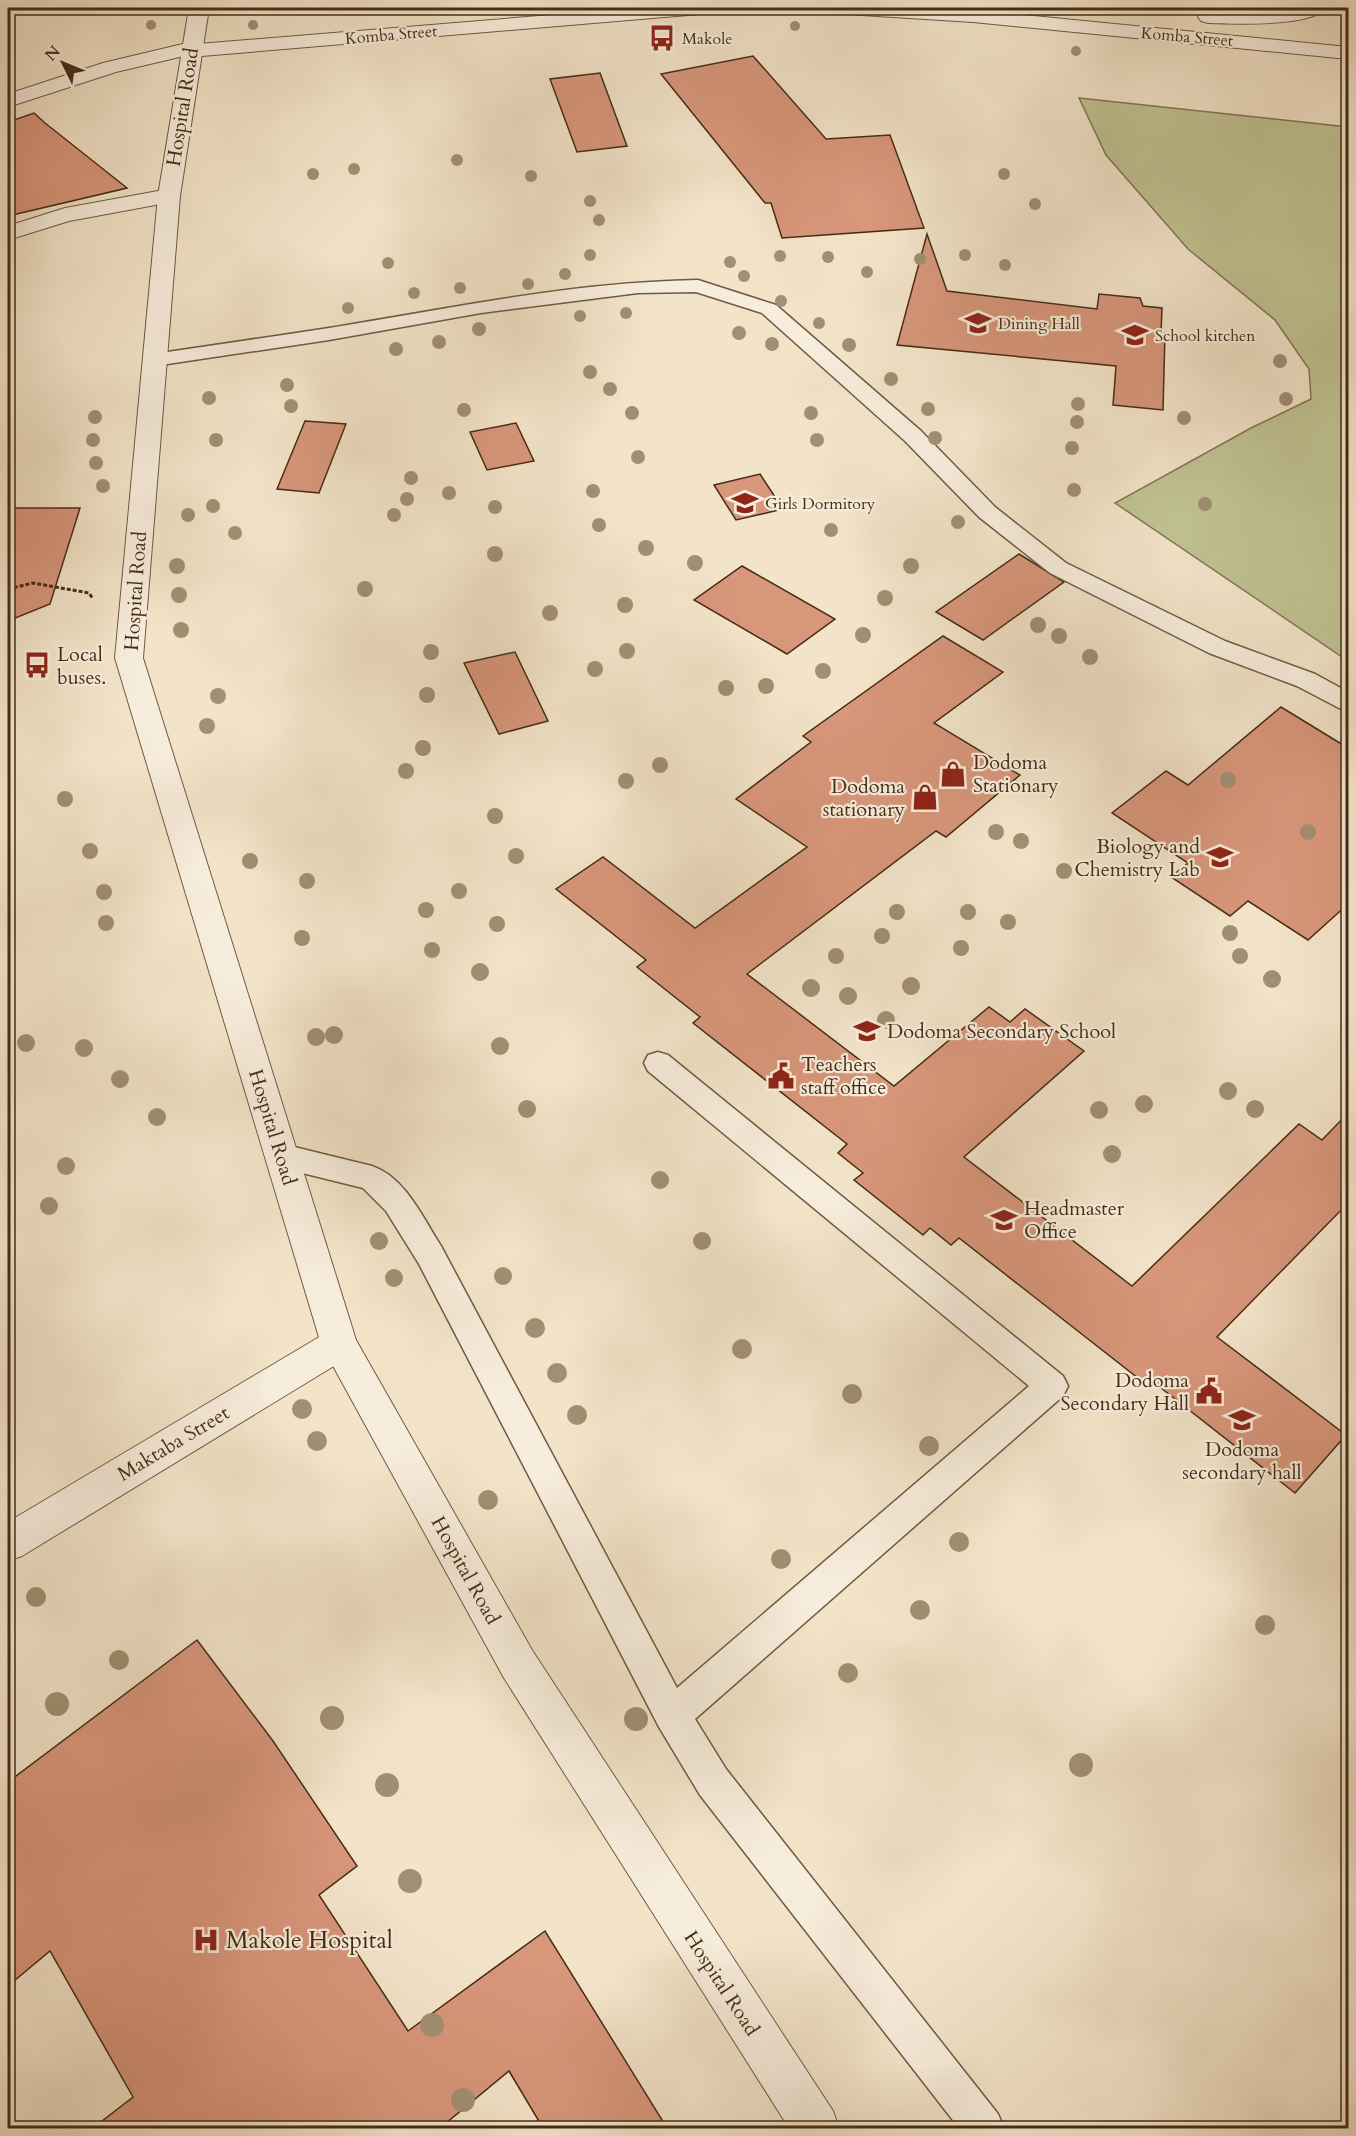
<svg xmlns="http://www.w3.org/2000/svg" width="1356" height="2136" viewBox="0 0 1356 2136" font-family="Cardo,serif">
  <style>
    .green { fill: #c0c293; stroke: #827754; stroke-width: 1.5 }
    .building { fill: #d8967b; stroke: #452c14; stroke-width: 1.5 }
    .lines { fill: none; stroke-linecap: round; stroke-linejoin: round }
    .service-casing { stroke: #705a41; stroke-width: 3 }
    .minor-casing { stroke: #705a41; stroke-width: 2 }
    .tertiary-casing { stroke: #705a41; stroke-width: 2 }
    .path { stroke: #452c14; stroke-width: 3; stroke-dasharray: 4 2; stroke-linecap: butt }
    .service { fill: #f7eddc; fill-rule: evenodd }
    .minor { fill: #f7eddc; fill-rule: evenodd }
    .tertiary { fill: #f7eddc; fill-rule: evenodd }
    .tree { fill: #a18f73 }
    .labels { text-anchor: middle; stroke-width: 4.5; stroke-linejoin: round; paint-order: stroke }
    .far-street-label { font-size: 16px; fill: #452c14; stroke: #f7eddc }
    .far-poi-label { font-size: 16px; fill: #452c14; stroke: #f7eddc; text-anchor: start }
    .street-label { font-size: 20px; fill: #452c14; stroke: #f7eddc }
    .poi-label { font-size: 20px; fill: #452c14; stroke: #f7eddc; text-anchor: start }
    .near-poi-label { font-size: 24px; fill: #452c14; stroke: #f7eddc; text-anchor: start }
  </style>
  <rect width="100%" height="100%" fill="#f3e4c9"/>
  <filter id="stains"><feTurbulence type="fractalNoise" baseFrequency=".00333" numOctaves="4"/><feColorMatrix values="0 0 0 0 .2 0 0 0 0 .09 0 0 0 0 .02 0 0 0 .5 -.17"/></filter>
  <radialGradient id="worn" r=".72"><stop offset=".6" stop-color="#630" stop-opacity="0"/><stop offset="1" stop-color="#630" stop-opacity=".3"/></radialGradient>
  <!-- green -->
  <path class="green" d="M1079 98 1348 127V661L1115 503 1251 428 1311 399 1309 369 1275 320 1188 249 1106 155Z"/>
  <!-- building -->
  <g class="building">
    <path d="M753 56 826 139 890 135 924 228 782 238 771 203H765L661 74Z"/>
    <path d="M600 73 627 146 577 152 550 79Z"/>
    <path d="M34 113 45 123 127 188 8 216V122Z"/>
    <path d="M927 234 947 291 1097 309 1099 294 1140 298 1143 306 1162 308 1161 333H1165L1163 410 1113 405 1116 366 897 345Z"/>
    <path d="M305 421 346 424 319 493 277 489Z"/>
    <path d="M516 423 534 461 487 470 470 432Z"/>
    <path d="M760 474 783 509 736 520 714 485Z"/>
    <path d="M8 508H80L50 604 8 621Z"/>
    <path d="M1019 554 1064 582 983 640 936 612Z"/>
    <path d="M742 566 835 619 787 654 694 600Z"/>
    <path d="M943 636 1003 672 934 723 1020 775 946 837 936 831 747 974 894 1086 989 1007 1010 1022 1025 1009 1084 1051 964 1157 1132 1286 1299 1124 1322 1140 1348 1113V1203L1217 1337 1346 1435 1295 1493 1147 1377 1143 1382 959 1238 951 1245 930 1228 923 1235 854 1180 863 1173 838 1153 847 1144 693 1023 700 1017 637 967 646 960 556 889 603 857 695 928 807 847 736 799 811 742 803 736Z"/>
    <path d="M515 652 548 721 499 734 464 663Z"/>
    <path d="M1281 707 1348 748V904L1308 940 1248 901 1230 916 1171 877 1188 863 1112 813 1166 771 1188 785Z"/>
    <path d="M197 1640 273 1741 357 1866 319 1895 408 2031 545 1931 667 2128H543L509 2071 440 2128H93L133 2097 50 1951 8 1986V1782Z"/>
  </g>
  <g class="lines">
    <!-- service casing -->
    <g class="service-casing">
      <g id="service">
        <path d="M698 280 776 305 921 431 995 507 1066 563 1225 641 1315 674 1348 692V710L1339 708 1297 686 1209 653 1050 573 979 517 905 441 762 313 696 292 638 293 481 313 329 340 154 366 147 364 144 360 147 356 154 354C212 345 271 337 329 328 452 308 573 282 698 280Z"/>
        <path d="M658 1052 668 1055 1063 1376 1068 1386 1063 1396 695 1719 726 1769 998 2114 1004 2128H959L700 1795 659 1727 419 1264 386 1211 363 1188 282 1168 272 1164 267 1156 272 1148 282 1144 372 1166C405 1177 423 1218 441 1246L677 1688 1029 1386 648 1071 644 1063 648 1055Z"/>
      </g>
    </g>
    <!-- minor casing -->
    <g class="minor-casing">
      <g id="minor">
        <path d="M637 8H710L707 12 700 14 190 57 184 56 116 72 8 107V94L103 63 191 42 198 44Z"/>
        <path d="M835 8H930L973 10 1348 47V59L973 22 845 14 838 12Z"/>
        <path d="M1297 8H1326C1313 27 1230 24 1208 23L1201 21 1198 17 1201 13 1208 11 1263 12Z"/>
        <path d="M169 189 177 191 180 196 177 201 69 221 8 240V226L65 208Z"/>
        <path d="M339 1328 352 1333 357 1344 352 1355 22 1556 8 1561V1522L326 1333Z"/>
      </g>
    </g>
    <!-- tertiary casing -->
    <g class="tertiary-casing">
      <path id="tertiary" d="M189 8H209L180 196 143 658 356 1340 532 1650 833 2111 839 2128H789L504 1678 321 1344 115 658 158 196Z"/>
    </g>
    <!-- path -->
    <path class="path" d="M8 589 33 583 89 593 93 599"/>
    <!-- service -->
    <use href="#service" class="service"/>
    <!-- minor -->
    <use href="#minor" class="minor"/>
    <!-- tertiary -->
    <use href="#tertiary" class="tertiary"/>
  </g>
  <!-- trees -->
  <g class="tree">
    <circle cx="151" cy="25" r="5"/>
    <circle cx="253" cy="25" r="5"/>
    <circle cx="795" cy="26" r="5"/>
    <circle cx="1076" cy="51" r="5"/>
    <circle cx="457" cy="160" r="6"/>
    <circle cx="354" cy="169" r="6"/>
    <circle cx="313" cy="174" r="6"/>
    <circle cx="1004" cy="174" r="6"/>
    <circle cx="531" cy="176" r="6"/>
    <circle cx="590" cy="201" r="6"/>
    <circle cx="1035" cy="204" r="6"/>
    <circle cx="599" cy="220" r="6"/>
    <circle cx="590" cy="255" r="6"/>
    <circle cx="965" cy="255" r="6"/>
    <circle cx="780" cy="256" r="6"/>
    <circle cx="828" cy="257" r="6"/>
    <circle cx="920" cy="259" r="6"/>
    <circle cx="730" cy="262" r="6"/>
    <circle cx="388" cy="263" r="6"/>
    <circle cx="1005" cy="265" r="6"/>
    <circle cx="867" cy="272" r="6"/>
    <circle cx="565" cy="274" r="6"/>
    <circle cx="744" cy="276" r="6"/>
    <circle cx="528" cy="284" r="6"/>
    <circle cx="460" cy="288" r="6"/>
    <circle cx="414" cy="293" r="6"/>
    <circle cx="781" cy="301" r="6"/>
    <circle cx="348" cy="308" r="6"/>
    <circle cx="626" cy="313" r="6"/>
    <circle cx="580" cy="316" r="6"/>
    <circle cx="819" cy="323" r="6"/>
    <circle cx="479" cy="329" r="7"/>
    <circle cx="739" cy="333" r="7"/>
    <circle cx="439" cy="342" r="7"/>
    <circle cx="772" cy="344" r="7"/>
    <circle cx="849" cy="345" r="7"/>
    <circle cx="396" cy="349" r="7"/>
    <circle cx="1280" cy="361" r="7"/>
    <circle cx="590" cy="372" r="7"/>
    <circle cx="891" cy="379" r="7"/>
    <circle cx="287" cy="385" r="7"/>
    <circle cx="610" cy="389" r="7"/>
    <circle cx="209" cy="398" r="7"/>
    <circle cx="1286" cy="399" r="7"/>
    <circle cx="1078" cy="404" r="7"/>
    <circle cx="291" cy="406" r="7"/>
    <circle cx="928" cy="409" r="7"/>
    <circle cx="464" cy="410" r="7"/>
    <circle cx="632" cy="413" r="7"/>
    <circle cx="811" cy="413" r="7"/>
    <circle cx="95" cy="417" r="7"/>
    <circle cx="1184" cy="418" r="7"/>
    <circle cx="1077" cy="422" r="7"/>
    <circle cx="935" cy="438" r="7"/>
    <circle cx="93" cy="440" r="7"/>
    <circle cx="216" cy="440" r="7"/>
    <circle cx="817" cy="440" r="7"/>
    <circle cx="1072" cy="448" r="7"/>
    <circle cx="638" cy="457" r="7"/>
    <circle cx="96" cy="463" r="7"/>
    <circle cx="411" cy="478" r="7"/>
    <circle cx="103" cy="486" r="7"/>
    <circle cx="1074" cy="490" r="7"/>
    <circle cx="593" cy="491" r="7"/>
    <circle cx="449" cy="493" r="7"/>
    <circle cx="407" cy="499" r="7"/>
    <circle cx="1205" cy="504" r="7"/>
    <circle cx="213" cy="506" r="7"/>
    <circle cx="495" cy="507" r="7"/>
    <circle cx="188" cy="515" r="7"/>
    <circle cx="394" cy="515" r="7"/>
    <circle cx="958" cy="522" r="7"/>
    <circle cx="599" cy="525" r="7"/>
    <circle cx="831" cy="530" r="7"/>
    <circle cx="235" cy="533" r="7"/>
    <circle cx="646" cy="548" r="8"/>
    <circle cx="495" cy="554" r="8"/>
    <circle cx="695" cy="563" r="8"/>
    <circle cx="177" cy="566" r="8"/>
    <circle cx="911" cy="566" r="8"/>
    <circle cx="365" cy="589" r="8"/>
    <circle cx="179" cy="595" r="8"/>
    <circle cx="885" cy="598" r="8"/>
    <circle cx="625" cy="605" r="8"/>
    <circle cx="550" cy="613" r="8"/>
    <circle cx="1038" cy="625" r="8"/>
    <circle cx="181" cy="630" r="8"/>
    <circle cx="863" cy="635" r="8"/>
    <circle cx="1059" cy="636" r="8"/>
    <circle cx="627" cy="651" r="8"/>
    <circle cx="431" cy="652" r="8"/>
    <circle cx="1090" cy="657" r="8"/>
    <circle cx="595" cy="669" r="8"/>
    <circle cx="823" cy="671" r="8"/>
    <circle cx="766" cy="686" r="8"/>
    <circle cx="726" cy="688" r="8"/>
    <circle cx="427" cy="695" r="8"/>
    <circle cx="218" cy="696" r="8"/>
    <circle cx="207" cy="726" r="8"/>
    <circle cx="423" cy="748" r="8"/>
    <circle cx="660" cy="765" r="8"/>
    <circle cx="406" cy="771" r="8"/>
    <circle cx="1228" cy="780" r="8"/>
    <circle cx="626" cy="781" r="8"/>
    <circle cx="65" cy="799" r="8"/>
    <circle cx="495" cy="816" r="8"/>
    <circle cx="996" cy="832" r="8"/>
    <circle cx="1308" cy="832" r="8"/>
    <circle cx="1021" cy="841" r="8"/>
    <circle cx="90" cy="851" r="8"/>
    <circle cx="516" cy="856" r="8"/>
    <circle cx="250" cy="861" r="8"/>
    <circle cx="1064" cy="871" r="8"/>
    <circle cx="307" cy="881" r="8"/>
    <circle cx="459" cy="891" r="8"/>
    <circle cx="104" cy="892" r="8"/>
    <circle cx="426" cy="910" r="8"/>
    <circle cx="897" cy="912" r="8"/>
    <circle cx="968" cy="912" r="8"/>
    <circle cx="1008" cy="922" r="8"/>
    <circle cx="106" cy="923" r="8"/>
    <circle cx="497" cy="924" r="8"/>
    <circle cx="1230" cy="933" r="8"/>
    <circle cx="882" cy="936" r="8"/>
    <circle cx="302" cy="938" r="8"/>
    <circle cx="961" cy="948" r="8"/>
    <circle cx="432" cy="950" r="8"/>
    <circle cx="836" cy="956" r="8"/>
    <circle cx="1240" cy="956" r="8"/>
    <circle cx="480" cy="972" r="9"/>
    <circle cx="1272" cy="979" r="9"/>
    <circle cx="911" cy="986" r="9"/>
    <circle cx="811" cy="988" r="9"/>
    <circle cx="848" cy="996" r="9"/>
    <circle cx="886" cy="1020" r="9"/>
    <circle cx="334" cy="1035" r="9"/>
    <circle cx="316" cy="1037" r="9"/>
    <circle cx="26" cy="1043" r="9"/>
    <circle cx="500" cy="1046" r="9"/>
    <circle cx="84" cy="1048" r="9"/>
    <circle cx="120" cy="1079" r="9"/>
    <circle cx="1228" cy="1091" r="9"/>
    <circle cx="1144" cy="1104" r="9"/>
    <circle cx="527" cy="1109" r="9"/>
    <circle cx="1255" cy="1109" r="9"/>
    <circle cx="1099" cy="1110" r="9"/>
    <circle cx="157" cy="1117" r="9"/>
    <circle cx="1112" cy="1154" r="9"/>
    <circle cx="66" cy="1166" r="9"/>
    <circle cx="660" cy="1180" r="9"/>
    <circle cx="49" cy="1206" r="9"/>
    <circle cx="379" cy="1241" r="9"/>
    <circle cx="702" cy="1241" r="9"/>
    <circle cx="503" cy="1276" r="9"/>
    <circle cx="394" cy="1278" r="9"/>
    <circle cx="535" cy="1328" r="10"/>
    <circle cx="742" cy="1349" r="10"/>
    <circle cx="557" cy="1373" r="10"/>
    <circle cx="852" cy="1394" r="10"/>
    <circle cx="302" cy="1409" r="10"/>
    <circle cx="577" cy="1415" r="10"/>
    <circle cx="317" cy="1441" r="10"/>
    <circle cx="929" cy="1446" r="10"/>
    <circle cx="488" cy="1500" r="10"/>
    <circle cx="959" cy="1542" r="10"/>
    <circle cx="781" cy="1559" r="10"/>
    <circle cx="36" cy="1597" r="10"/>
    <circle cx="920" cy="1610" r="10"/>
    <circle cx="1265" cy="1625" r="10"/>
    <circle cx="119" cy="1660" r="10"/>
    <circle cx="848" cy="1673" r="10"/>
    <circle cx="57" cy="1704" r="12"/>
    <circle cx="332" cy="1718" r="12"/>
    <circle cx="636" cy="1719" r="12"/>
    <circle cx="1081" cy="1765" r="12"/>
    <circle cx="387" cy="1785" r="12"/>
    <circle cx="410" cy="1881" r="12"/>
    <circle cx="432" cy="2025" r="12"/>
    <circle cx="463" cy="2100" r="12"/>
  </g>
  <!-- icons -->
  <defs>
    <g id="bus-bare" transform="scale(2.07)"><path d="M-5-6H5V4H4V6H2V4H-2V6H-4V4H-5ZM-3.5-4V0h7V-4ZM-3.5 1.2v1.5H-2V1.2ZM2 1.2v1.5H3.5V1.2Z" fill="#8f2418" stroke="#f7eddc" stroke-width="2.5" paint-order="stroke"/></g>
    <g id="school-bare" transform="scale(2.07)"><path d="M0-5L7-2L0 1L-7-2ZM-4 1L0 2.5L4 1V4Q0 6-4 4Z" fill="#8f2418" stroke="#f7eddc" stroke-width="2.5" paint-order="stroke"/></g>
    <g id="shop-bare" transform="scale(2.07)"><path d="M-5-2.5h2.3a2.7 3.5 0 0 1 5.4 0H5L5.5 6h-11ZM-1.5-2.5h3a1.5 2.3 0 0 0-3 0Z" fill="#8f2418" stroke="#f7eddc" stroke-width="2.5" paint-order="stroke"/></g>
    <g id="civic-bare" transform="scale(2.07)"><path d="M-.6-6.5H3V-4.5H.6V-3L4-1V1h2V6H-6V1h2V-1L-.6-3ZM-1.2 2.5V6h2.4V2.5Z" fill="#8f2418" stroke="#f7eddc" stroke-width="2.5" paint-order="stroke"/></g>
    <g id="hospital-bare" transform="scale(2.07)"><path d="M-5-5h3v3.5h4V-5h3V5h-3V1.5h-4V5h-3Z" fill="#8f2418" stroke="#f7eddc" stroke-width="2.5" paint-order="stroke"/></g>
  </defs>
  <g fill-rule="evenodd">
    <use href="#bus-bare" x="662" y="38"/>
    <use href="#school-bare" x="978" y="323"/>
    <use href="#school-bare" x="1135" y="335"/>
    <use href="#school-bare" x="745" y="503"/>
    <use href="#bus-bare" x="37" y="665"/>
    <use href="#shop-bare" x="953" y="774"/>
    <use href="#shop-bare" x="925" y="797"/>
    <use href="#school-bare" x="1220" y="857"/>
    <use href="#school-bare" x="867" y="1031"/>
    <use href="#civic-bare" x="781" y="1076"/>
    <use href="#school-bare" x="1004" y="1220"/>
    <use href="#civic-bare" x="1209" y="1391"/>
    <use href="#school-bare" x="1242" y="1420"/>
    <use href="#hospital-bare" x="206" y="1940"/>
  </g>
  <g class="labels">
    <!-- far-street labels -->
    <g class="far-street-label">
      <text transform="translate(391 34) rotate(-5)" y="6">Komba Street</text>
      <text transform="translate(1187 36) rotate(5)" y="6">Komba Street</text>
    </g>
    <!-- far-poi labels -->
    <g class="far-poi-label">
      <text x="682" y="44">Makole</text>
      <text x="998" y="329">Dining Hall</text>
      <text x="1155" y="341">School kitchen</text>
      <text x="765" y="509">Girls Dormitory</text>
    </g>
    <!-- street labels -->
    <g class="street-label">
      <text transform="translate(182 107) rotate(-81)" y="7">Hospital Road</text>
      <text transform="translate(135 591) rotate(-86)" y="7">Hospital Road</text>
      <text transform="translate(273 1127) rotate(73)" y="7">Hospital Road</text>
      <text transform="translate(173 1443) rotate(-31)" y="7">Maktaba Street</text>
      <text transform="translate(466 1570) rotate(61)" y="7">Hospital Road</text>
      <text transform="translate(722 1983) rotate(57)" y="7">Hospital Road</text>
    </g>
    <!-- poi labels -->
    <g class="poi-label">
      <text x="57" y="661">Local<tspan x="57" dy="23">buses.</tspan></text>
      <text x="973" y="769">Dodoma<tspan x="973" dy="23">Stationary</tspan></text>
      <text x="905" y="793" text-anchor="end">Dodoma<tspan x="905" dy="23">stationary</tspan></text>
      <text x="1200" y="853" text-anchor="end">Biology and<tspan x="1200" dy="23">Chemistry Lab</tspan></text>
      <text x="887" y="1038">Dodoma Secondary School</text>
      <text x="801" y="1071">Teachers<tspan x="801" dy="23">staff office</tspan></text>
      <text x="1024" y="1215">Headmaster<tspan x="1024" dy="23">Office</tspan></text>
      <text x="1189" y="1387" text-anchor="end">Dodoma<tspan x="1189" dy="23">Secondary Hall</tspan></text>
      <text x="1242" y="1456" text-anchor="middle">Dodoma<tspan x="1242" dy="23">secondary hall</tspan></text>
    </g>
    <!-- near-poi labels -->
    <g class="near-poi-label">
      <text x="226" y="1948">Makole Hospital</text>
    </g>
  </g>
  <!-- margin -->
  <rect width="1356" height="2136" fill="none" stroke="#f3e4c9" stroke-width="30"/>
  <rect x="9" y="9" width="1338" height="2118" fill="none" stroke="#452c14" stroke-width="3"/>
  <rect x="15" y="15" width="1326" height="2106" fill="none" stroke="#452c14" stroke-width="1.5"/>
  <!-- north arrow -->
  <g transform="translate(63 63) rotate(313)" stroke="#f7eddc" stroke-width="4.5" paint-order="stroke">
  <path d="M0-4.5L10 22L0 15L-10 22Z" fill="#452c14"/>
  <text y="-9" font-size="16" font-weight="bold" text-anchor="middle" fill="#452c14">N</text>
  </g>
  <rect width="100%" height="100%" filter="url(#stains)"/>
  <rect width="100%" height="100%" fill="url(#worn)"/>
</svg>
